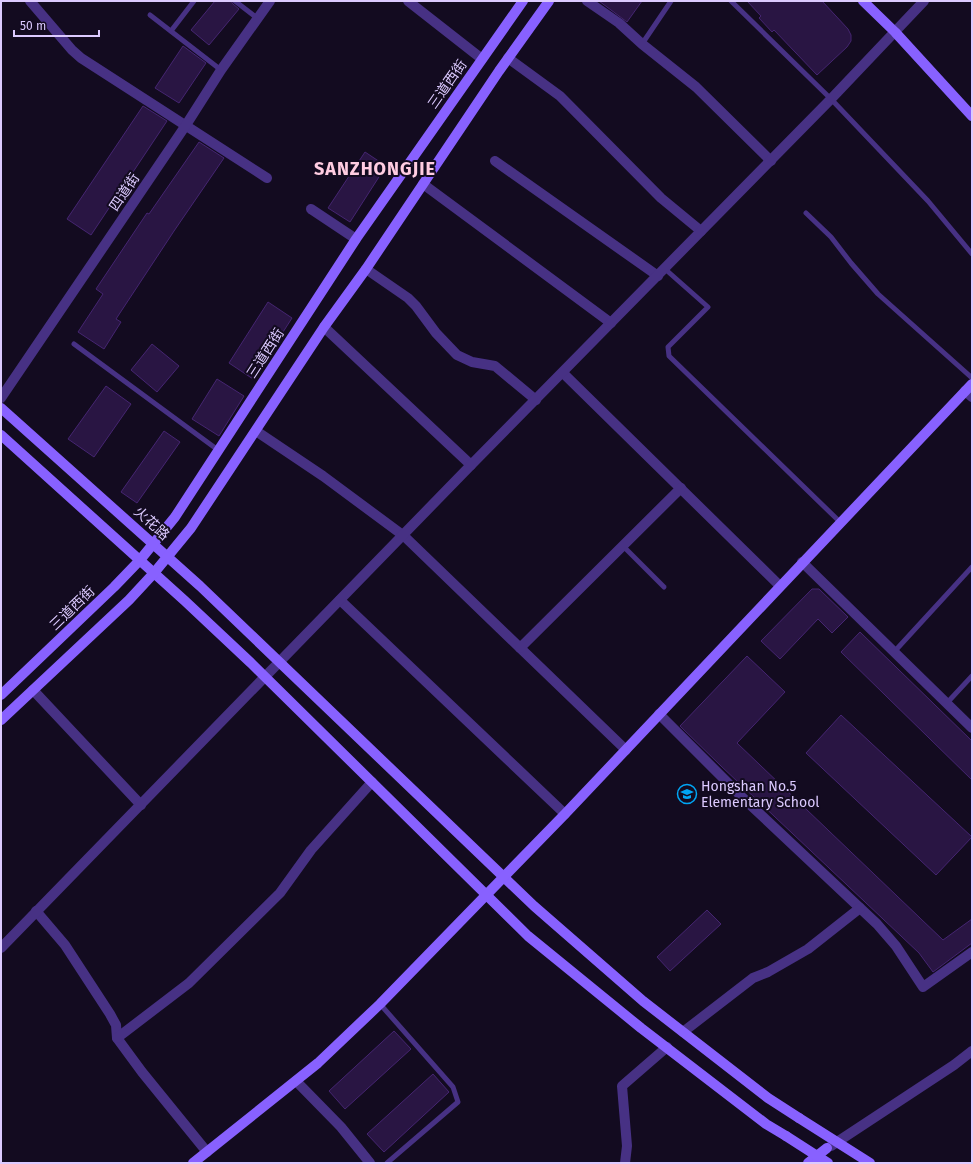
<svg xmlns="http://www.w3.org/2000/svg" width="973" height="1164" viewBox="0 0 973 1164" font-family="'Fira Sans','Noto Sans SC',sans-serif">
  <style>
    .building { fill: #291543; stroke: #452571 }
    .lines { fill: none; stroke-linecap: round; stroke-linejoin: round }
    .lane { stroke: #473184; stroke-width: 5 }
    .street { stroke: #473184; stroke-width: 10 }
    .secondary { stroke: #8861ff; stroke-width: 10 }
    .secondary-bridge { stroke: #8861ff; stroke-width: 10 }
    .labels { text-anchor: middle; stroke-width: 4; stroke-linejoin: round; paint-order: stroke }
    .street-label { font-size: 14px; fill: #dccaff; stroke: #130b20 }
    .poi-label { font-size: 14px; fill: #dccaff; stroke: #130b20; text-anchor: start }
    .district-label { font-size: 18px; font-weight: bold; letter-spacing: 1px; fill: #ffcce1; stroke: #130b20 }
  </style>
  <rect width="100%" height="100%" fill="#130b20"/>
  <!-- building -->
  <g class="building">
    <path d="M215 1H231L233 4 239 9 209 45 191 30Z"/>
    <path d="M599 1H642L627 22Z"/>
    <path d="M747 1H822L848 29 851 35V41L847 47 817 75 774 30 772 32 759 18 761 16Z"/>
    <path d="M183 46 206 63 179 103 155 88Z"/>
    <path d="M143 106 167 121 91 235 67 219Z"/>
    <path d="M199 142 224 158 174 231 116 319 121 322 104 349 78 332 103 294 96 289 147 213 149 214Z"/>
    <path d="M365 152 386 166 350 222 328 208Z"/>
    <path d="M268 302 292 318 253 379 229 363Z"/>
    <path d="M152 344 179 366 157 392 131 370Z"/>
    <path d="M217 379 244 396 219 436 192 419Z"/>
    <path d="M106 386 131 404 94 457 68 439Z"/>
    <path d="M164 431 180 442 137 503 121 492Z"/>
    <path d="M812 589H819L848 617 832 633 818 619 780 659 761 641Z"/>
    <path d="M860 632 972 741V780L841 652Z"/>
    <path d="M747 656 785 692 737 743 943 940 972 919V943L933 972 919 953 721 766 680 726Z"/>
    <path d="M841 715 972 837 936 875 806 753Z"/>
    <path d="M707 910 721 924 670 971 657 957Z"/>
    <path d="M394 1031 411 1049 345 1109 329 1091Z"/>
    <path d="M433 1074 449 1092 384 1152 367 1134Z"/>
  </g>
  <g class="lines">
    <!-- lane -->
    <g class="lane">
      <path d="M235 1 257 18"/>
      <path d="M731 1 831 99 928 201 972 254"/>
      <path d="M150 15 221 70"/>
      <path d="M171 31 194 1"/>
      <path d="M642 44 671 1"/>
      <path d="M806 213 831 237 851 263 878 294 972 378"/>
      <path d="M665 269 708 307 668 347 669 356 840 522"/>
      <path d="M74 344 218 450"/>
      <path d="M623 546 664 587"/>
      <path d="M894 652 972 567"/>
      <path d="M946 704 972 676"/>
      <path d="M380 1004 453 1087 458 1102 387 1163"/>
    </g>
    <!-- street -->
    <g class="street">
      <path d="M30 1 72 50 81 58 267 178"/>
      <path d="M408 1 482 59"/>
      <path d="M587 1 619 23 642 44 696 87 771 161"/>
      <path d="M508 58 560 96 661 198 701 231"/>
      <path d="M495 161 658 276"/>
      <path d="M423 184 611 323"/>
      <path d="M311 209 356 239"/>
      <path d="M366 269 408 298 416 306 436 333 457 355 472 362 495 366 536 400"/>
      <path d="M324 327 471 465"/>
      <path d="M563 373 780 586"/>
      <path d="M965 391 972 397"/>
      <path d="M1 398 186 125 221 70 270 1"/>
      <path d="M256 431 323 476 404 536 626 750"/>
      <path d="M802 562 972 728"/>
      <path d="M340 600 565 814"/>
      <path d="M520 648 681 488"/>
      <path d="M33 690 141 805"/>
      <path d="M659 714 743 798 877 924 896 946 923 987 972 952"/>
      <path d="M36 911 65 945 110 1014 116 1025 117 1038 142 1072 207 1152"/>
      <path d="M1 948 471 465 831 99 924 1"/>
      <path d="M683 1032 753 978 768 972 808 949 860 908"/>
      <path d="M117 1038 189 983 280 893 311 850 372 782"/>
      <path d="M296 1081 341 1127 370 1163"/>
      <path d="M831 1146 954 1065 972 1051"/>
      <path d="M625 1163 627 1146 622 1086 667 1047"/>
    </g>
    <!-- secondary -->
    <g class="secondary">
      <path d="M863 1 895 32 972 116"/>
      <path d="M1 408 200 586 534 906 643 1001 768 1098 799 1118"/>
      <path d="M1 435 185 601 251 663 528 936 641 1028 766 1124 786 1136"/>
      <path d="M1 695 114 587 140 560 175 517 356 239 523 1"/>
      <path d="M1 720 129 600 154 573 191 528 324 327 366 269 499 71 549 1"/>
      <path d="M193 1163 318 1063 380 1004 565 814 972 384"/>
      <path d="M808 1163 827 1148"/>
    </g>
    <!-- secondary-bridge -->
    <g class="secondary-bridge">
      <path d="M799 1118 870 1163"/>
      <path d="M786 1136 828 1163"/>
    </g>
  </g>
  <!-- icons -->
  <defs>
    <g id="school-ring" transform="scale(1)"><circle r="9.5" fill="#130b20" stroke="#00a6f5" stroke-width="1.5"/><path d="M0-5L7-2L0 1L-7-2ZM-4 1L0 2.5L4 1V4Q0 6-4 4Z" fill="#00a6f5"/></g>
  </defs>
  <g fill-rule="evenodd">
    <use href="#school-ring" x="687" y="794"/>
  </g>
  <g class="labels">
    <!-- street labels -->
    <g class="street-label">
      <text transform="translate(447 84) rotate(-55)" y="5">三道西街</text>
      <text transform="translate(124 192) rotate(-56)" y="5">四道街</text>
      <text transform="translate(265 353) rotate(-57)" y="5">三道西街</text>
      <text transform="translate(152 523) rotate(42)" y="5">火花路</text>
      <text transform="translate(72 608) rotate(-44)" y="5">三道西街</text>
    </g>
    <!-- poi labels -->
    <g class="poi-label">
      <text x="701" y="791">Hongshan No.5<tspan x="701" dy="16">Elementary School</tspan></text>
    </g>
    <!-- district labels -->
    <g class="district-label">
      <text x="375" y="175">SANZHONGJIE</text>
    </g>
  </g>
  <!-- border -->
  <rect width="973" height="1164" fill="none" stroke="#dccaff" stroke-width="4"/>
  <!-- scale -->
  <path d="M14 30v6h85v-6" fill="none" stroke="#dccaff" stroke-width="2"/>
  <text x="20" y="30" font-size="12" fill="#dccaff" stroke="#130b20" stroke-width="3" paint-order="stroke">50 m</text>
</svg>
